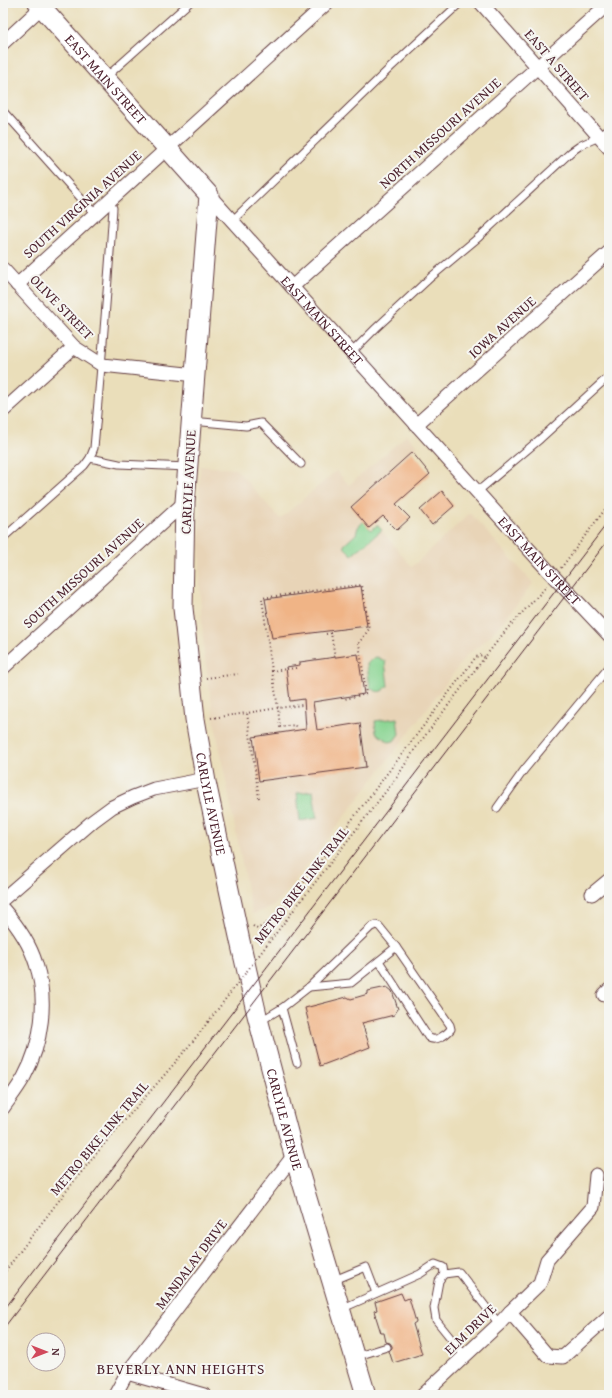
<svg xmlns="http://www.w3.org/2000/svg" width="612" height="1398" viewBox="0 0 612 1398" font-family="'Gentium Book Plus',serif">
  <style>
    .built { fill: #e8d4b7 }
    .green { fill: #88d491; stroke: #697a5e }
    .building { fill: #f0b486 }
    .lines { fill: none; stroke-linecap: round; stroke-linejoin: round }
    .lane-casing { stroke: #623c40; stroke-width: 9 }
    .street-casing { stroke: #623c40; stroke-width: 15 }
    .secondary-casing { stroke: #623c40; stroke-width: 21 }
    .path { stroke: #623c40; stroke-width: 2; stroke-dasharray: 1 3; stroke-linecap: butt }
    .lane { stroke: #fff; stroke-width: 7 }
    .street { stroke: #fff; stroke-width: 13 }
    .secondary { stroke: #fff; stroke-width: 19 }
    .tram { stroke: #4a1f2b; stroke-width: 1 }
    .path-bridge { stroke: #623c40; stroke-width: 2; stroke-dasharray: 1 3; stroke-linecap: butt }
    .labels { text-anchor: middle; stroke-width: 4; stroke-linejoin: round; paint-order: stroke }
    .street-label { font-size: 14px; fill: #4a1f2b; stroke: #f6f6f2 }
    .neighbourhood-label { font-size: 15px; letter-spacing: 1px; fill: #4a1f2b; stroke: #f6f6f2 }
  </style>
  <rect width="100%" height="100%" fill="#f6f6f2"/>
  <filter id="ink" filterUnits="userSpaceOnUse"><feTurbulence type="fractalNoise" baseFrequency=".025" numOctaves="2"/><feDisplacementMap in="SourceGraphic" scale="8" xChannelSelector="R" yChannelSelector="G"/><feConvolveMatrix kernelMatrix="1 2 1 2 8 2 1 2 1" color-interpolation-filters="sRGB"/></filter>
  <filter id="wash" filterUnits="userSpaceOnUse"><feTurbulence type="fractalNoise" baseFrequency=".012" numOctaves="4" result="noise"/><feDisplacementMap in="SourceGraphic" scale="16" xChannelSelector="R" yChannelSelector="G"/><feGaussianBlur stdDeviation="0.9" result="paint"/><feColorMatrix in="noise" values="0 0 0 0 0 0 0 0 0 0 0 0 0 0 0 0 0 1.4 0 .05"/><feComposite in="paint" operator="in"/></filter>
  <g filter="url(#wash)">
    <rect width="100%" height="100%" fill="#eadeba"/>
    <!-- built -->
    <path class="built" d="M407 435 418 447 351 507 371 530 377 525 412 567 470 513 533 583 507 617 485 641 467 655 411 730 284 895 271 908 252 914 214 720 204 652 200 595V466L236 469 280 519 336 471 349 485Z"/>
    <!-- green -->
    <g class="green">
      <path d="M364 521 371 530 377 525 382 530 352 555 344 547V545L356 534 358 527Z"/>
      <path d="M377 657 385 661 388 686C381 693 378 693 370 688L367 664 373 658Z"/>
      <path d="M397 718 399 734 394 741 389 742 376 733 375 721Z"/>
      <path d="M313 791 317 818 300 821 297 793Z"/>
    </g>
    <g id="blocks">
      <!-- building -->
      <g class="building">
        <path d="M412 452 430 474 396 504 410 518 397 530 383 516 369 528 351 507Z"/>
        <path d="M442 491 454 506 432 525 420 510Z"/>
        <path d="M361 586 367 626 272 638 265 599Z"/>
        <path d="M358 654 364 694 313 702 317 730 360 723 366 767 259 781 253 737 306 729 304 699 290 701 286 667 300 665V662Z"/>
        <path d="M387 987 392 991 398 1009 394 1015 362 1023 370 1047 320 1066 305 1008 347 997 351 999 368 994V991Z"/>
        <path d="M401 1293 404 1300 409 1298 416 1322 413 1324 422 1354 393 1363 389 1351 392 1348V1346L390 1343 386 1342 384 1333H381L374 1311 377 1310 375 1302Z"/>
      </g>
    </g>
  </g>
  <g filter="url(#ink)">
    <use href="#blocks" fill-opacity="0" stroke="#623c40" stroke-width="1"/>
    <g class="lines">
      <!-- lane casing -->
      <g class="lane-casing">
        <g id="lane">
          <path d="M105 78 189 3"/>
          <path d="M3 111 95 214"/>
          <path d="M232 221 391 67 460 3"/>
          <path d="M351 353 376 328 431 277 479 237 571 152 581 145 599 137 609 128"/>
          <path d="M192 421 246 426 261 423 301 464"/>
          <path d="M90 458 119 464 187 467"/>
          <path d="M477 492 540 439 609 376"/>
          <path d="M3 538 84 466 90 458 94 448C101 368 108 288 113 208L109 201"/>
          <path d="M497 808 524 770 609 667"/>
          <path d="M309 987 351 983 396 947"/>
          <path d="M282 1008 297 1063"/>
          <path d="M259 1022 282 1008 309 987 371 927 376 925 379 926 396 947 450 1025 451 1029C446 1035 435 1043 428 1037L379 961"/>
          <path d="M444 1274 439 1281 434 1308 436 1320 465 1356"/>
          <path d="M332 1281 366 1267 376 1293"/>
          <path d="M341 1309 420 1274 435 1264 443 1267 444 1274 459 1272 499 1324"/>
          <path d="M355 1357 387 1347"/>
        </g>
      </g>
      <!-- street casing -->
      <g class="street-casing">
        <g id="street">
          <path d="M481 3 609 148"/>
          <path d="M3 43 46 3"/>
          <path id="s1" d="M209 195 554 577 609 635"/>
          <path d="M3 269 74 347 102 365 196 375"/>
          <path d="M17 285 327 3"/>
          <path d="M292 287 609 3"/>
          <path d="M3 411 74 347"/>
          <path d="M416 425 609 252"/>
          <path d="M3 668 185 502"/>
          <path d="M592 894 609 880"/>
          <path d="M3 899 93 821 112 807 133 797 154 789 206 779"/>
          <path d="M3 909C17 925 30 944 36 964 48 1000 42 1044 24 1077 18 1088 10 1098 3 1108"/>
          <path d="M604 995 609 990"/>
          <path d="M510 1312 540 1283 547 1260 593 1207 596 1175"/>
          <path d="M127 1373 204 1395"/>
          <path d="M115 1395 127 1373 294 1155"/>
          <path d="M423 1395 499 1324 510 1312 548 1356 563 1357 609 1316"/>
        </g>
      </g>
      <!-- secondary casing -->
      <g class="secondary-casing">
        <g id="secondary">
          <path id="s2" d="M38 3 209 195 185 502 183 608 195 719 206 782 240 941 257 1015 294 1155 366 1395"/>
        </g>
      </g>
      <!-- path -->
      <g class="path">
        <path d="M561 568 609 504"/>
        <path d="M326 634 331 633 335 657"/>
        <path d="M296 668 272 671 262 598 332 588 362 585 369 629 359 643 366 694 345 699"/>
        <path d="M272 671 278 708 302 705"/>
        <path d="M206 678 238 674"/>
        <path d="M211 718 247 713"/>
        <path d="M259 798 247 713 278 708 280 727 295 725 296 729"/>
        <path d="M286 920 397 777 415 749 485 657 507 629 547 586"/>
        <path d="M253 926 257 929C267 924 275 917 283 910L476 657 482 655 485 657"/>
        <path d="M3 1274C34 1233 64 1193 96 1154 133 1109 173 1068 208 1022"/>
      </g>
      <!-- lane -->
      <use href="#lane" class="lane"/>
      <!-- street -->
      <use href="#street" class="street"/>
      <!-- secondary -->
      <use href="#secondary" class="secondary"/>
      <!-- tram -->
      <g class="tram">
        <path d="M3 1311 609 521"/>
        <path d="M3 1329 609 539"/>
      </g>
      <!-- path-bridge -->
      <path class="path-bridge" d="M208 1022 286 920"/>
    </g>
  </g>
  <g class="labels">
    <!-- street labels -->
    <g class="street-label">
      <text transform="translate(557 65) rotate(49)" y="5">EAST A STREET</text>
      <text dy="5" stroke="none"><textPath href="#s2" startOffset="102">EAST MAIN STREET</textPath></text>
      <text transform="translate(440 133) rotate(-42)" y="5">NORTH MISSOURI AVENUE</text>
      <text transform="translate(82 204) rotate(-42)" y="5">SOUTH VIRGINIA AVENUE</text>
      <text transform="translate(62 307) rotate(46)" y="5">OLIVE STREET</text>
      <text dy="5" stroke="none"><textPath href="#s1" startOffset="169">EAST MAIN STREET</textPath></text>
      <text transform="translate(502 327) rotate(-42)" y="5">IOWA AVENUE</text>
      <text transform="translate(188 482) rotate(-87)" y="5">CARLYLE AVENUE</text>
      <text dy="5" stroke="none"><textPath href="#s1" startOffset="493">EAST MAIN STREET</textPath></text>
      <text transform="translate(83 573) rotate(-42)" y="5">SOUTH MISSOURI AVENUE</text>
      <text dy="5" stroke="none"><textPath href="#s2" startOffset="869">CARLYLE AVENUE</textPath></text>
      <text transform="translate(301 885) rotate(-52)" y="5">METRO BIKE LINK TRAIL</text>
      <text dy="5" stroke="none"><textPath href="#s2" startOffset="1193">CARLYLE AVENUE</textPath></text>
      <text transform="translate(99 1138) rotate(-50)" y="5">METRO BIKE LINK TRAIL</text>
      <text transform="translate(191 1264) rotate(-53)" y="5">MANDALAY DRIVE</text>
      <text transform="translate(470 1329) rotate(-44)" y="5">ELM DRIVE</text>
    </g>
    <!-- neighbourhood labels -->
    <g class="neighbourhood-label">
      <text x="181" y="1374">BEVERLY ANN HEIGHTS</text>
    </g>
  </g>
  <!-- margin -->
  <rect width="612" height="1398" fill="none" stroke="#f6f6f2" stroke-width="16"/>
  <!-- north arrow -->
  <g transform="translate(46 1352) rotate(90)"><circle r="19" fill="#f6f6f2" stroke="#b1a0a2"/>
  <path d="M0-3L7 15L0 10L-7 15Z" fill="#d1495b"/>
  <text y="-6" font-size="11" font-weight="bold" text-anchor="middle" fill="#4a1f2b">N</text>
  </g>
</svg>
